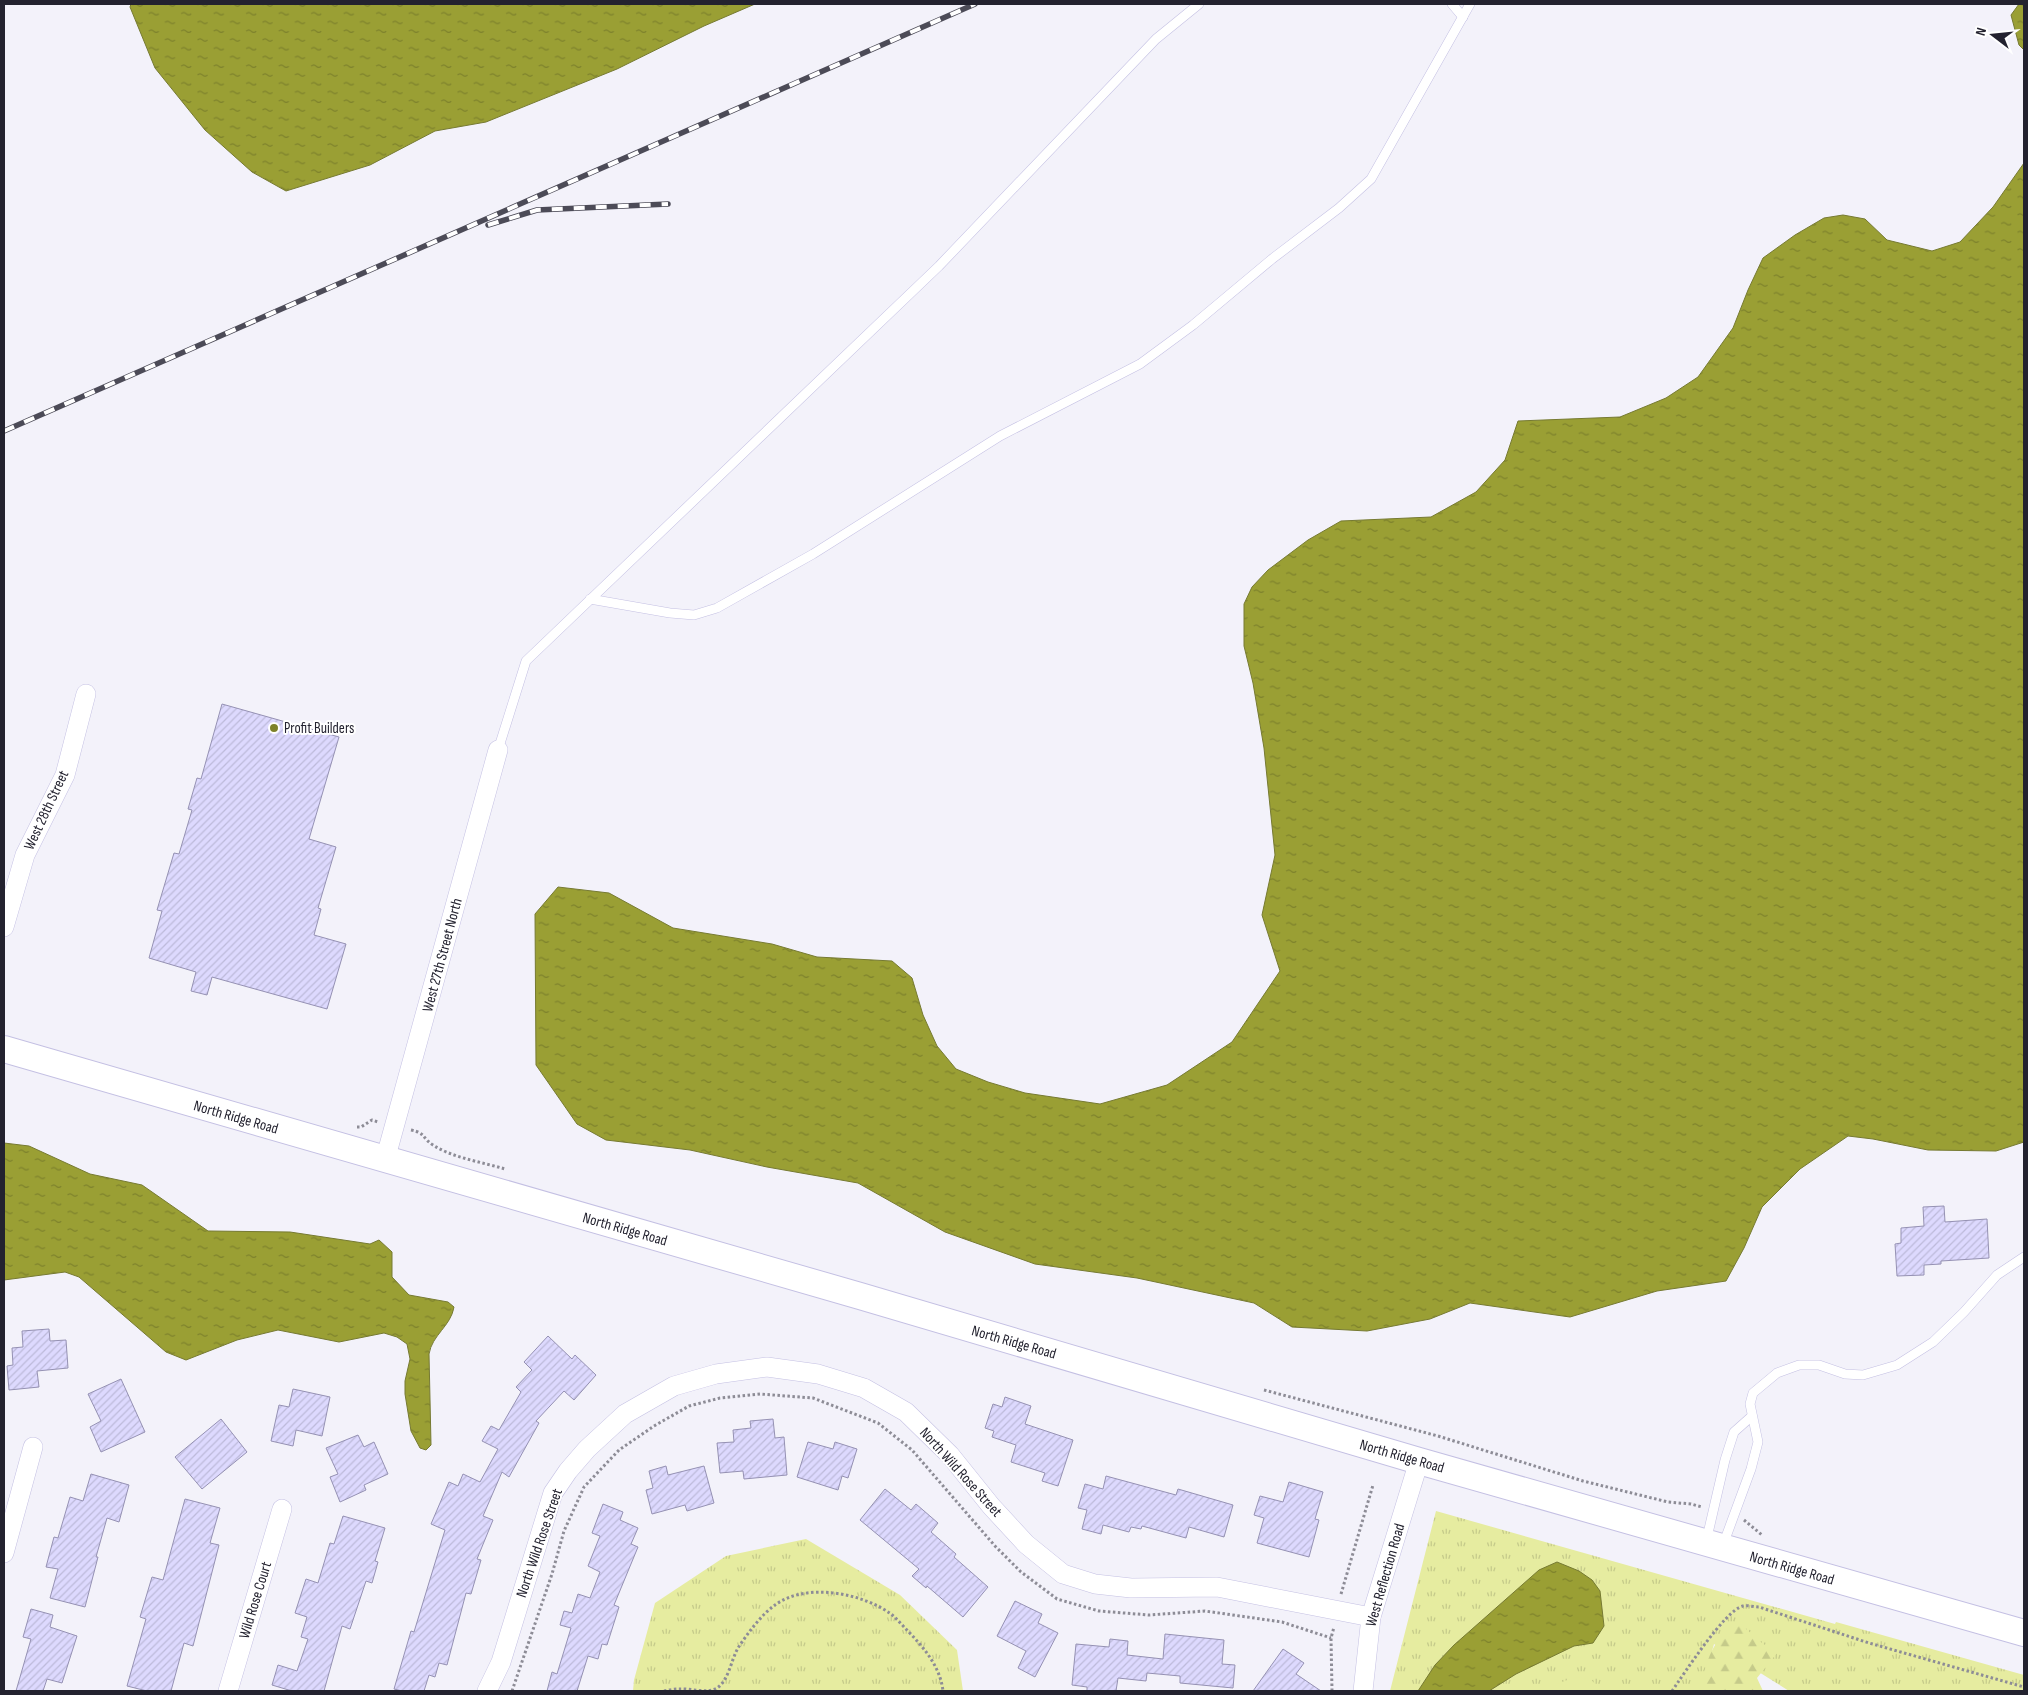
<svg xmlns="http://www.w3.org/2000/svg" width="2028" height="1695" viewBox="0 0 2028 1695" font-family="'Sofia Sans Condensed',sans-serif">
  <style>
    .grass { fill: url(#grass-tufts) }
    .forest { fill: url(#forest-firs) }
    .green { fill: #e6eca0 }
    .water { fill: url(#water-ripples); stroke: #767a32 }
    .building { fill: url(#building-hatch); stroke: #9591b3 }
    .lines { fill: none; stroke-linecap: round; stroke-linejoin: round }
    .service-casing { stroke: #c4c0e3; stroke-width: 10 }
    .minor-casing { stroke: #c4c0e3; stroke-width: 20 }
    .secondary-casing { stroke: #c4c0e3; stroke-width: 28 }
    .path { stroke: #8d8c96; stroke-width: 3; stroke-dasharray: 2.5 2.5; stroke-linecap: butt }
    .service { stroke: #fff; stroke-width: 9 }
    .minor { stroke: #fff; stroke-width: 19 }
    .secondary { stroke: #fff; stroke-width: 26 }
    .rail-casing { stroke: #4c4b57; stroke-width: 5.5 }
    .rail { stroke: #fff; stroke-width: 4; stroke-dasharray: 11; stroke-linecap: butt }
    .poi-dot { fill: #7d812a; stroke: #fff; stroke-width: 2 }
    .labels { text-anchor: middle; stroke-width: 4; stroke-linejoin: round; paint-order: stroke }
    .poi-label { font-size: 15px; fill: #23222f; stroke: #fff; text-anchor: start }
    .street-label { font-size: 15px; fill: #23222f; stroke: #fff }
  </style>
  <defs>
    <pattern id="grass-tufts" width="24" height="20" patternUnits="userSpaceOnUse" patternTransform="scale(1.25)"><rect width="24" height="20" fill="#e6eca0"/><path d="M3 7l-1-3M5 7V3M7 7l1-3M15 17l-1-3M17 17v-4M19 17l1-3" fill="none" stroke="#c5ca8a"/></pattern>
    <pattern id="forest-firs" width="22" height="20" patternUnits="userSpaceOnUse" patternTransform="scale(1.25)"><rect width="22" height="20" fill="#e6eca0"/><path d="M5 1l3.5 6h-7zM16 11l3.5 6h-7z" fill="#c5ca8a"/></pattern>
    <pattern id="water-ripples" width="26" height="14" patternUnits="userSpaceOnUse" patternTransform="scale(1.25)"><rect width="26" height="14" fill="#9a9f34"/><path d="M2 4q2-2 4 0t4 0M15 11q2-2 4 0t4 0" fill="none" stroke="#7d812c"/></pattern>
    <pattern id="building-hatch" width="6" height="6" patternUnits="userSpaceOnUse" patternTransform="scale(1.25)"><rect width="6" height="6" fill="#ddd9fe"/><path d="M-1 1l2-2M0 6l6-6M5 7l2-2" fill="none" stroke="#bdbada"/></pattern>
  </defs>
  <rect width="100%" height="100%" fill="#f3f2fa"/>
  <!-- grass -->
  <g class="grass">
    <path d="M1436 1511 1835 1624 1836 1622 2024 1675V1691H1789L1714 1644 1701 1691H1390Z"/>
    <path d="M806 1539 900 1595 957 1650 963 1691H633L634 1680 655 1603 726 1556Z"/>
  </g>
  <!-- forest -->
  <path class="forest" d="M1737 1621 1762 1643 1777 1653 1757 1678 1763 1691H1699C1708 1659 1710 1643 1737 1621Z"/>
  <!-- green -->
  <path class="green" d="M1575 1677C1585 1678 1597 1679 1598 1691H1552L1557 1684Z"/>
  <!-- water -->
  <g class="water">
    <path d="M131 4H755L704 26 617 69 486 122 435 131 370 165 286 191 252 172 205 130 155 68 130 7Z"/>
    <path d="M2019 4H2024V50L2019 45 2011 15Z"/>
    <path d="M2024 163V1142L1996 1151 1928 1150 1873 1139 1848 1136 1800 1169 1762 1207 1744 1248 1726 1281 1657 1291 1570 1317 1470 1303 1430 1319 1367 1331 1292 1327 1254 1303 1137 1278 1035 1264 945 1232 858 1183 767 1167 690 1150 606 1140 577 1124 536 1065 535 914 558 887 609 893 673 928 772 944 817 957 892 961 912 978 923 1015 937 1046 956 1069 988 1082 1025 1093 1100 1104 1167 1085 1232 1042 1280 971 1262 915 1275 855 1264 748 1253 683 1244 646V604L1252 587 1268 570 1308 540 1341 521 1431 517 1476 492 1505 460 1518 421 1620 417 1666 398 1698 377 1733 328 1748 290 1763 258 1795 235 1824 218 1843 215 1865 219 1887 240 1932 251 1960 242 1993 207Z"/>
    <path d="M4 1143 29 1146 90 1174 142 1185 208 1231 290 1232 370 1244 379 1240 392 1252V1277L409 1295 448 1302 454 1307C451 1326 432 1335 429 1354L431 1445 426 1450 420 1448 411 1431 405 1394V1381L410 1359 407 1344 397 1337 384 1333 339 1342 278 1330 237 1340 186 1360 166 1352 79 1277 65 1272 4 1280Z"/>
    <path d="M1557 1562 1579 1571 1592 1580 1600 1591 1604 1626 1593 1643 1574 1646 1516 1674 1489 1691H1418L1435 1665 1454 1645 1539 1570Z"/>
  </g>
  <!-- building -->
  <g class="building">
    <path d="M222 704 339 737 309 839 336 847 318 908 321 909 314 935 346 944 327 1009 212 977 207 995 191 991 196 972 149 958 162 911 157 910 174 853 179 854 192 810 188 809 197 778 201 779Z"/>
    <path d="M1944 1206 1945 1222 1987 1219 1989 1258 1941 1261V1264L1924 1265V1275L1897 1276 1895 1244 1901 1243V1228L1924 1226 1923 1207Z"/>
    <path d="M49 1329 50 1341 66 1340 68 1368 37 1371 39 1387 9 1390 7 1366 13 1365 12 1348 23 1347 22 1331Z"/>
    <path d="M548 1336 572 1359 575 1355 596 1375 574 1400 564 1391 536 1421 539 1423 509 1477 502 1472 483 1516 493 1520 477 1559 481 1560 471 1594 466 1593 447 1665 439 1663 435 1677 429 1675 424 1691H402L394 1689 411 1631 414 1632 445 1530 431 1524 449 1482 458 1486 463 1474 480 1482 498 1449 482 1441 491 1426 499 1430 521 1392 516 1387 532 1370 524 1362Z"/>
    <path d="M121 1379 145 1432 101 1452 90 1427 101 1421 88 1394Z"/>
    <path d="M293 1389 330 1397 322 1436 296 1430 293 1446 271 1441 279 1405 289 1407Z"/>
    <path d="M1005 1397 1031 1406 1025 1424 1073 1440 1058 1486 1042 1481 1045 1473 1011 1462 1016 1445 992 1437 994 1431 985 1428 993 1404 1002 1407Z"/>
    <path d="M221 1419 247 1452 202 1489 175 1457Z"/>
    <path d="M773 1419 775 1438 784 1437 787 1475 744 1479 743 1471 720 1473 717 1443 734 1442 733 1430 751 1428 750 1421Z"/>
    <path d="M358 1435 364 1447 374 1442 388 1474 364 1485 366 1490 340 1502 330 1477 338 1474 326 1448Z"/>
    <path d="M808 1442 833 1449 835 1442 857 1449 848 1478 842 1476 838 1490 797 1477Z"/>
    <path d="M666 1466 668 1475 704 1466 714 1503 687 1511 685 1505 652 1514 646 1490 653 1488 649 1471Z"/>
    <path d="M91 1474 129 1485 119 1522 107 1518 96 1557H98L85 1607 50 1598 58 1569 46 1567 54 1537 58 1538 70 1497 83 1501Z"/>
    <path d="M1106 1476 1176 1495 1178 1489 1233 1505 1224 1537 1189 1527 1186 1538 1142 1526 1141 1529 1131 1527 1129 1532 1103 1525 1101 1534 1082 1529 1087 1510 1078 1508 1085 1484 1103 1489Z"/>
    <path d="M1289 1482 1323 1492 1315 1519 1319 1520 1309 1557 1257 1543 1264 1518 1254 1515 1260 1496 1283 1502Z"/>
    <path d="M885 1489 911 1510 916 1504 938 1523 931 1532 956 1554 954 1557 988 1587 963 1617 927 1586 926 1588 912 1576 919 1569 860 1520Z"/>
    <path d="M185 1499 220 1508 210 1543 219 1545 193 1646 184 1643 171 1691H147L127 1686 146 1619 140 1617 152 1577 163 1580Z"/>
    <path d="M603 1504 623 1512 620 1520 638 1528 631 1544 638 1547 614 1605 619 1607 607 1645 602 1644 598 1659 588 1656 577 1691H547L552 1672 557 1674 571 1628 560 1625 564 1611 572 1613 578 1594 590 1598 600 1572 588 1566 600 1536 592 1533Z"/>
    <path d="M343 1516 385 1528 375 1561 378 1562 372 1583 366 1581 350 1629 342 1626 324 1691H292L272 1685 278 1665 297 1671 308 1639 301 1637 307 1617 295 1613 306 1579 318 1583 330 1543 334 1544Z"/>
    <path d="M1015 1601 1042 1614 1038 1623 1058 1633 1035 1677 1018 1668 1026 1651 997 1636Z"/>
    <path d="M31 1609 53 1615 50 1627 77 1636 62 1683 47 1679 43 1691H16L31 1639 23 1637Z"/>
    <path d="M1165 1634 1224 1640 1222 1664 1235 1665 1233 1688 1180 1683V1676L1147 1673 1146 1681 1118 1678 1116 1691H1087V1687L1072 1685 1076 1644 1109 1647 1110 1639 1128 1641 1127 1655 1163 1659Z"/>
    <path d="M1283 1649 1304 1663 1296 1674 1321 1691H1253Z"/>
  </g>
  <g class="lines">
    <!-- service casing -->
    <g class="service-casing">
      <g id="service">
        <path d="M1452 4 1463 17"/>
        <path d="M590 599 670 613 694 615 717 608 813 554 1000 436 1140 364 1193 325 1272 259 1339 208 1371 179 1470 4"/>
        <path d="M498 750 526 661 939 266 1156 39 1199 4"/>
        <path d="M1706 1542 1725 1460 1734 1432 1752 1416"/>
        <path d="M1723 1545 1751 1469 1758 1442 1750 1404 1753 1393 1777 1373 1799 1365H1819L1845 1374 1863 1375 1897 1365 1933 1342 1964 1312 1997 1275 2024 1257"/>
      </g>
    </g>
    <!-- minor casing -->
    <g class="minor-casing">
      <g id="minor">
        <path d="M4 927 25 855 65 775 86 694"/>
        <path d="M385 1160 498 750"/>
        <path d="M4 1553 33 1447"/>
        <path d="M228 1691 282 1509"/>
        <path d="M487 1691 501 1662 553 1493 568 1471 587 1449 625 1414 674 1386 716 1374 767 1367 818 1374 864 1388 906 1412 950 1455 991 1506 1026 1544 1063 1574 1095 1584 1131 1588 1217 1587 1371 1617"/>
        <path d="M1363 1691 1371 1617 1419 1461"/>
      </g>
    </g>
    <!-- secondary casing -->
    <g class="secondary-casing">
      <path id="secondary" d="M4 1049 860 1296 1419 1461 2024 1633"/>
    </g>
    <!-- path -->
    <g class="path">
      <path d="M357 1127H361L372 1120 378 1122"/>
      <path d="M411 1130C426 1133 422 1138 433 1145 453 1158 482 1162 505 1169"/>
      <path d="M1264 1390 1438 1436 1583 1481 1668 1502 1691 1504 1702 1507"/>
      <path d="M1744 1520 1762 1535"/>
      <path d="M1341 1594 1373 1485"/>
      <path d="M512 1691 552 1574 564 1531 584 1487 619 1450 654 1426 689 1406 720 1398 760 1394 813 1398 878 1423 912 1450 995 1546 1021 1572 1057 1599 1099 1611 1149 1615 1205 1611 1282 1622 1331 1638"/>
      <path d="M664 1691C669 1690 674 1689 679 1689 690 1688 707 1694 717 1688 729 1680 731 1660 738 1648 748 1633 761 1615 775 1605 806 1582 862 1593 891 1614 897 1619 902 1625 907 1630 924 1648 940 1666 943 1691"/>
      <path d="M1332 1691 1331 1638 1334 1627"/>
      <path d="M1672 1691C1684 1674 1725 1610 1743 1606 1748 1605 1754 1607 1759 1607L1869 1643 2024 1687"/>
    </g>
    <!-- service -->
    <use href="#service" class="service"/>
    <!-- minor -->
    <use href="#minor" class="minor"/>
    <!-- secondary -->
    <use href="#secondary" class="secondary"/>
    <!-- rail casing -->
    <g class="rail-casing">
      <g id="rail">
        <path d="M488 225 537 210 668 204"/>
        <path d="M4 431 975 4"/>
      </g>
    </g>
    <!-- rail -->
    <use href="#rail" class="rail"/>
  </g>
  <!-- markers -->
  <circle class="poi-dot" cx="274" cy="728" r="5"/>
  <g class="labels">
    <!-- poi labels -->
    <g class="poi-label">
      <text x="284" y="733">Profit Builders</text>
    </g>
    <!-- street labels -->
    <g class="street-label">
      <text transform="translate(46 810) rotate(-65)" y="5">West 28th Street</text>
      <text transform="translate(442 955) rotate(-75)" y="5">West 27th Street North</text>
      <text transform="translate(236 1117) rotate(16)" y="5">North Ridge Road</text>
      <text transform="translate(625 1229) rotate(16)" y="5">North Ridge Road</text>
      <text transform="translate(1014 1342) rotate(16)" y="5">North Ridge Road</text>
      <text transform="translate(1402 1456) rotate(16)" y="5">North Ridge Road</text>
      <text transform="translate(961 1472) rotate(48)" y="5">North Wild Rose Street</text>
      <text transform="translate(539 1543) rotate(-71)" y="5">North Wild Rose Street</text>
      <text transform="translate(1792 1568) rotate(16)" y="5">North Ridge Road</text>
      <text transform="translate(1385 1575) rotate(-74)" y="5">West Reflection Road</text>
      <text transform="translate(255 1600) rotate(-73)" y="5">Wild Rose Court</text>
    </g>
  </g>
  <!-- border -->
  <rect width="2028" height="1695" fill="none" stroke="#23222f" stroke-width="10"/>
  <!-- north arrow -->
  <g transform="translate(1993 35) rotate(286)" stroke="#ffffff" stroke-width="4" paint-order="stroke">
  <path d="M0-4L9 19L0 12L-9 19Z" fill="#23222f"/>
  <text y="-8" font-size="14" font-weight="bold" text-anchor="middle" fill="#23222f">N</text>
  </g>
</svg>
